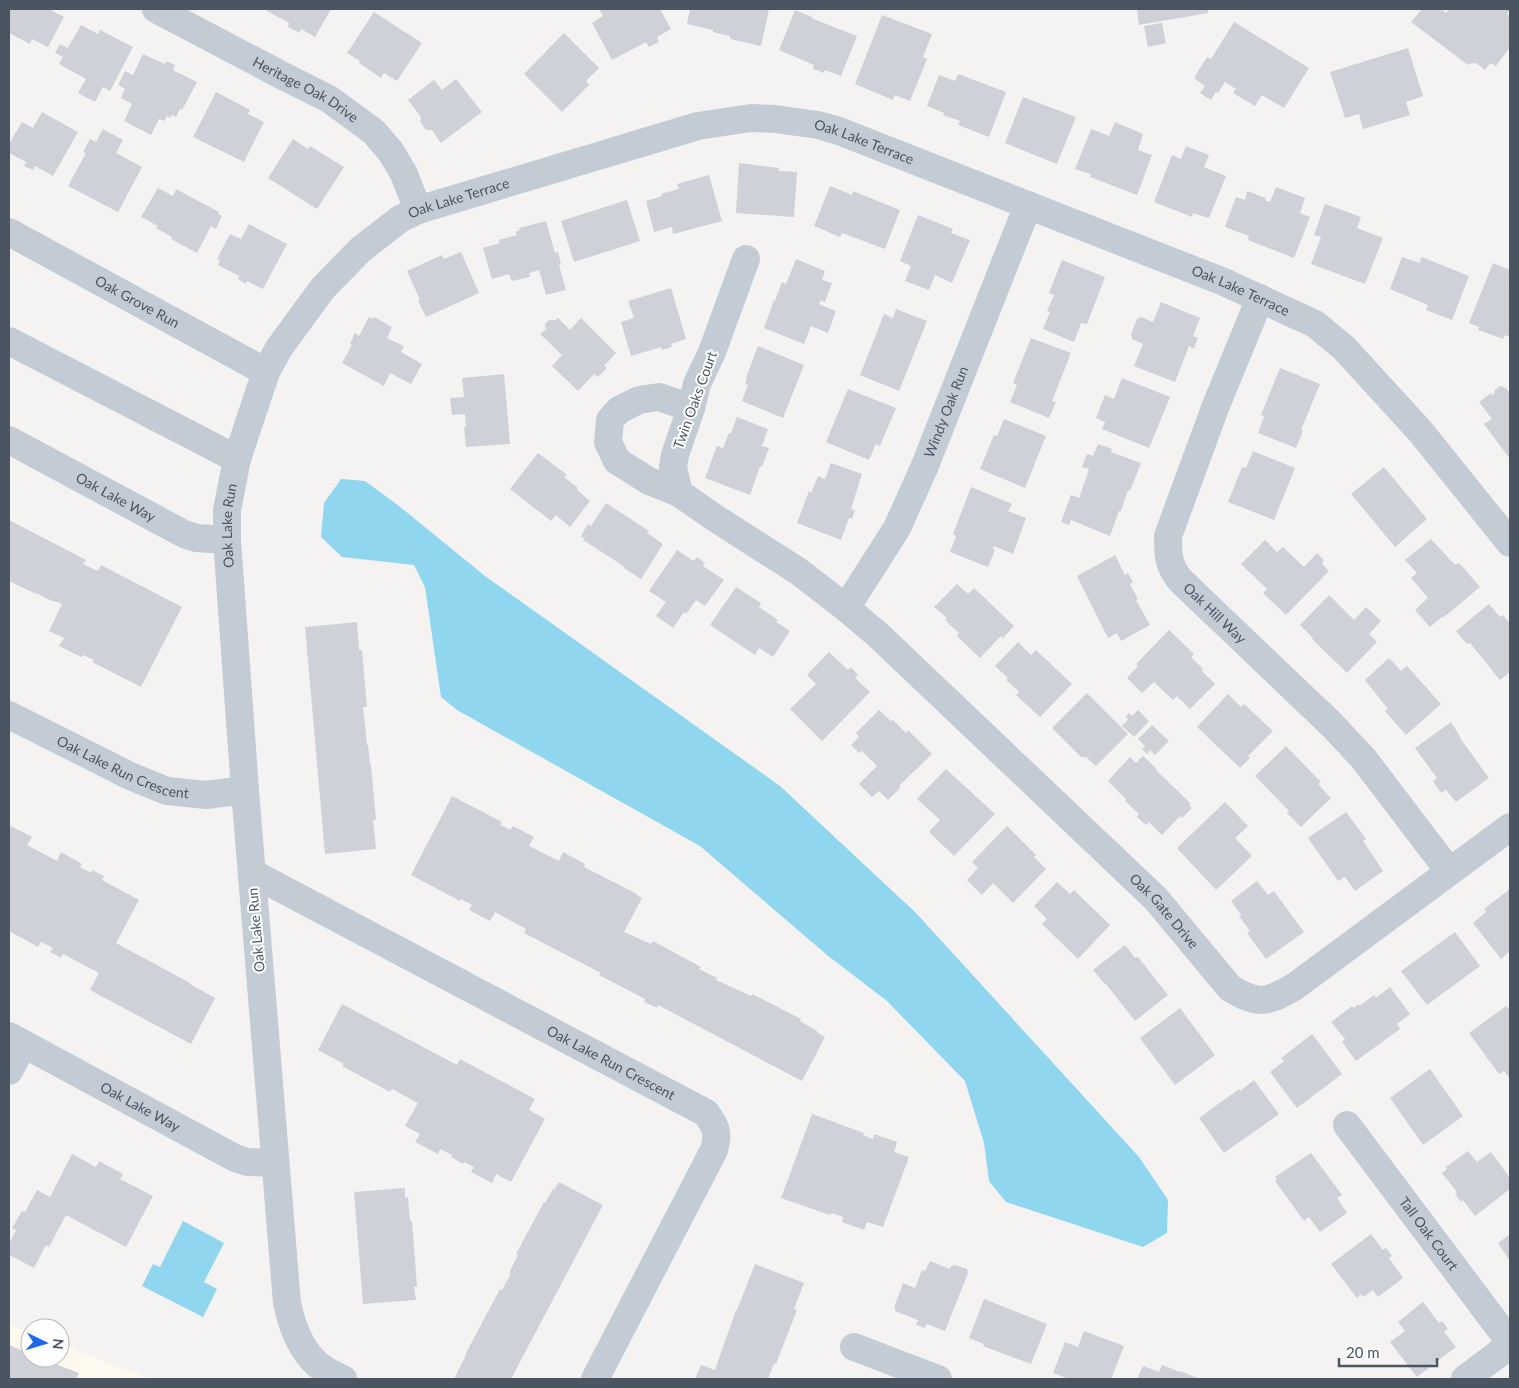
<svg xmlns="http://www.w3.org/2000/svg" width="1519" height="1388" viewBox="0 0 1519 1388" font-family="Lato,sans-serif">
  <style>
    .commercial { fill: #fdf9ee }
    .water { fill: #8fd6ee }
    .building { fill: #ced1d8 }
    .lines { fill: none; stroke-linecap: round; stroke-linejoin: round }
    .street { stroke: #c3ccd4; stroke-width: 28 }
    .labels { text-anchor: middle; stroke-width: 4; stroke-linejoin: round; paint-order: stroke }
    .street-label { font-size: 14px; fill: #495561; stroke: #fff }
  </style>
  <rect width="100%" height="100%" fill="#f5f3f2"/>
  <!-- commercial -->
  <path class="commercial" d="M9 1324 30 1333V1358H60V1344L150 1379H9Z"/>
  <!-- water -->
  <g class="water">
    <path d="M341 479 365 481 399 506 485 576 780 786 916 913 1139 1157 1168 1200 1167 1233 1143 1247 1006 1202 989 1181 984 1143 965 1081 887 1001 827 955 700 846 457 710 441 697 425 587 414 565 342 557 321 537 324 503Z"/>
    <path d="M183 1221 224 1243 204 1282 217 1289 203 1317 142 1286 153 1264 160 1267Z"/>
  </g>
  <!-- building -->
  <g class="building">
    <path d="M9 9H49L64 17 48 47 32 39 30 44 9 33Z"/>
    <path d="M268 9H331L315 37 301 29 300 33 288 27 289 23 267 11Z"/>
    <path d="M599 9H660L671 29 657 37 659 42 649 47 646 42 612 60 592 23 603 16Z"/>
    <path d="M690 9H769L761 46 730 39V36L713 32V30L687 24Z"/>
    <path d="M1137 9H1208V13L1139 25Z"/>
    <path d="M1422 9H1441L1446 13 1449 9H1510L1507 14 1510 17V47L1496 66 1490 63 1485 70 1476 63 1469 64 1468 65 1411 22Z"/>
    <path d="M795 10 812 17 811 18 857 36 841 76 825 70 824 73 813 69 814 65 779 50Z"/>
    <path d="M374 12 422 43 397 81 384 73 381 78 359 63 360 61 347 53Z"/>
    <path d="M882 15 932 34 923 57 927 59 910 101 895 95 893 100 855 84Z"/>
    <path d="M1234 22 1309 68 1284 108 1262 95 1255 106 1233 93 1236 89 1225 82 1218 93 1216 92 1211 100 1200 93 1205 86 1194 78 1207 57 1211 59Z"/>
    <path d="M1162 23 1166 43 1148 47 1144 26Z"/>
    <path d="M81 25 98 34 100 30 133 47 110 91 103 87 95 102 78 93 86 79 59 64 63 57 55 53 60 44 68 48Z"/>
    <path d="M564 33 599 68 586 81 589 85 562 112 524 74Z"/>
    <path d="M1408 48 1423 96 1406 102 1410 115 1363 129 1359 114 1345 118 1330 72Z"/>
    <path d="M143 54 165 64 166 61 175 65 173 70 197 82 182 110 180 109 176 117 172 115 170 118 167 116 164 121 159 119 151 135 124 121 132 104 121 98 125 89 118 85 125 71 133 75Z"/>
    <path d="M958 74 1006 92 989 137 958 125 960 121 943 115 944 113 927 106 939 75 955 81Z"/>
    <path d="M456 79 482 112 441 143 432 130H426L420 122 421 117 408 100 434 80 442 90Z"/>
    <path d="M216 92 250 110 248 114 264 122 244 162 193 137Z"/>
    <path d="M1023 97 1076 117 1057 164 1005 143Z"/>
    <path d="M42 112 78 132 53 176 35 166 33 170 24 166 26 162 9 153V144L22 122 33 128Z"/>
    <path d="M1115 122 1143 134 1138 150 1152 155 1137 195 1090 177 1091 174 1075 169 1091 129 1109 136Z"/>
    <path d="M103 129 123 140 116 153 142 167 118 212 68 186 86 153 83 152 90 139 96 142Z"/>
    <path d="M293 139 308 149 310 146 344 167 317 209 268 178Z"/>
    <path d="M1186 146 1209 155 1204 167 1226 176 1209 218 1193 213 1192 217 1154 202 1172 155 1181 159Z"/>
    <path d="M739 163 779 168V171L797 172 794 217 736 213Z"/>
    <path d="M709 175 722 221 673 234 672 227 654 232 646 201 662 196 661 194 679 189 677 184Z"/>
    <path d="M830 186 852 195 853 191 900 210 885 249 842 233 840 237 814 226Z"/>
    <path d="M1276 187 1305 198 1300 213 1310 217 1294 258 1248 240 1249 236 1225 227 1236 197 1245 200 1247 191 1266 198 1265 200 1270 202Z"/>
    <path d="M158 188 173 196 176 189 219 212 218 214 222 216 216 229 211 226 197 253 171 239 172 237 156 228 158 226 141 217Z"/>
    <path d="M627 200 640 241 574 262 561 221Z"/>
    <path d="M1325 204 1361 217 1357 228 1383 238 1365 284 1311 264 1321 237 1314 235Z"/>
    <path d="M918 215 953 229 951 233 970 240 952 283 935 275 929 290 905 281 911 266 900 261Z"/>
    <path d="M546 221 555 253 558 252 561 264 559 265 566 290 546 295 539 270 529 273 530 277 512 281 509 274 492 279 483 248 500 243 499 240 517 235 515 232 520 230 519 228Z"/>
    <path d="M249 224 287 244 263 289 247 281 246 284 238 279 239 276 218 265 220 260 217 259 230 234 241 239Z"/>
    <path d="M461 252 479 293 426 317 418 301 420 300 407 271 442 255 444 259Z"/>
    <path d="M1402 257 1419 263 1422 257 1469 276 1452 320 1426 310 1428 305 1390 289Z"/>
    <path d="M796 259 825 271 822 280 832 283 825 302 821 300 819 304 836 311 828 333 811 326 804 344 764 328 774 300 775 301 782 282 786 284Z"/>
    <path d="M1062 260 1105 277 1087 324 1081 323 1074 342 1043 329 1050 312 1047 311 1054 295 1049 293Z"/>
    <path d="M1493 263 1510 270V282L1508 287 1510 288V337L1505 335 1503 339 1478 330 1479 327 1469 323Z"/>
    <path d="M671 288 686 339 671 344 672 347 662 350 661 347 631 356 621 322 634 318 628 301Z"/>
    <path d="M1161 302 1200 318 1193 336 1198 338 1194 349 1189 346 1175 382 1134 366 1143 344 1132 339 1131 334 1137 319 1141 317 1153 322Z"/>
    <path d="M896 309 927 321 899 391 860 375 884 314 893 318Z"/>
    <path d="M369 317 373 319 374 317 392 327 387 338 404 346 401 352 422 364 411 384 390 373 384 386 342 363 352 345 350 344 355 333 359 336Z"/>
    <path d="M558 318 570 330 581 318 616 353 604 366 607 368 598 377 594 374 578 391 552 366 562 355 540 334 546 329 545 324 549 320H555Z"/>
    <path d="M1031 338 1071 353 1052 401 1056 402 1049 418 1010 402 1017 385 1013 383Z"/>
    <path d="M758 346 804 365 783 418 742 401 748 385 745 384 747 378H746Z"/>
    <path d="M1280 368 1320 384 1301 430 1303 431 1296 448 1258 433 1264 416 1261 415Z"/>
    <path d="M504 374 510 444 466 447 464 427H466L465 414 452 415 450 398 464 397 462 378Z"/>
    <path d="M1122 378 1170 397 1149 448 1102 429 1105 422 1096 418 1105 395 1114 399Z"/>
    <path d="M1500 386 1506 388 1510 393V459L1484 424 1492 419 1479 402 1491 393 1493 396 1495 390Z"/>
    <path d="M848 389 896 408 880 446 876 444 869 460 826 442Z"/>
    <path d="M737 417 768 429 762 446 769 448 762 467 760 466 750 495 705 478 717 446 723 448 729 433H731Z"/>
    <path d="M1004 419 1046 436 1025 488 980 469 994 435 997 436Z"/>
    <path d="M1098 444 1112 449 1111 452 1141 463 1130 491 1128 490 1121 511H1119L1110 536 1071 520 1069 525 1061 522 1071 495 1079 498 1089 469 1082 467 1087 454 1093 456Z"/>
    <path d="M1253 451 1295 468 1274 520 1228 502 1242 467 1246 468Z"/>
    <path d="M538 453 567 475 564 477 578 488 577 490 590 501 570 527 556 515 551 521 510 489Z"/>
    <path d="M831 463 862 474 851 509 855 510 852 519 849 518 841 540 797 523 809 491 811 493 818 476 825 479Z"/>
    <path d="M1384 467 1427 519 1395 547 1351 494Z"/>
    <path d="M971 487 1012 504 1008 511 1026 518 1013 554 994 546 993 549 995 550 988 567 950 552 956 536 953 534Z"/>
    <path d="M606 503 649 531 647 533 663 544 641 579 624 568 625 567 583 540 585 539 581 536 588 524 591 526Z"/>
    <path d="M9 520 86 560 83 564 98 571 101 565 182 607 141 687 92 662 94 660 83 655 81 657 59 646 64 638 49 631 62 604 54 601V602L36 593V594L9 581Z"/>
    <path d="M1431 539 1455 565 1458 563 1462 566 1480 587 1444 617 1443 616 1430 627 1415 610 1428 598 1411 578 1417 573 1405 560Z"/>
    <path d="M1265 540 1277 552 1283 547 1304 567 1317 553 1324 560 1322 564 1329 571 1286 615 1263 593 1267 589 1241 564Z"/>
    <path d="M677 550 694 561 697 557 705 563 703 566 724 580 705 606 696 600 686 614 684 612 673 628 656 616 666 602 649 591Z"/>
    <path d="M1115 555 1125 575 1128 573 1133 582 1130 584 1138 599 1136 600 1150 625 1121 641 1117 633 1108 638 1077 576Z"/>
    <path d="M957 584 968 594 974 588 1014 626 1003 638 1001 636 980 658 957 636 959 633 945 620 947 618 934 607Z"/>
    <path d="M736 587 761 603 759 607 778 620 776 622 790 631 773 657 759 648 755 655 710 625Z"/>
    <path d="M1329 595 1354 620 1366 607 1381 621 1369 634 1377 642 1347 673 1312 639 1313 638 1300 625Z"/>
    <path d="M1489 604 1500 617 1503 615 1510 624V672L1500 680 1470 643 1467 644 1456 631Z"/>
    <path d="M357 622 359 650H362L367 707H363L367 745H368L370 764 371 765 376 820H373L376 849 325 854 305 627Z"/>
    <path d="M1169 630 1194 654 1191 657 1203 669 1202 671 1215 684 1190 709 1177 696 1173 700 1154 682 1142 693 1127 678 1138 666 1136 664Z"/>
    <path d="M1018 642 1031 655 1036 650 1072 684 1040 717 1016 695 1019 692 1006 680 1008 678 995 666Z"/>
    <path d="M829 652 848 670 851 667 858 675 855 678 870 692 822 741 790 709 816 684 807 675Z"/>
    <path d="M1389 658 1401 671 1407 666 1441 704 1406 735 1385 711 1388 709 1365 680Z"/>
    <path d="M1087 693 1128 734 1096 766 1086 757H1081L1052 728Z"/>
    <path d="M1228 694 1241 707 1244 704 1273 731 1248 756 1250 758 1240 768 1197 727Z"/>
    <path d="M879 710 891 721 893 720 906 733 908 730 932 754 899 786 901 787 888 800 879 791 872 797 859 784 877 766 862 751 859 753 851 745 859 737 856 733Z"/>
    <path d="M1138 710 1149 721 1134 737 1122 726 1128 720 1126 717 1129 713 1132 716Z"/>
    <path d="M1451 722 1461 738H1460L1489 778 1456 802 1446 790 1441 793 1433 781 1437 778 1415 748Z"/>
    <path d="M1152 725 1169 741 1155 755 1150 750 1147 754 1142 749 1145 746 1138 739Z"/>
    <path d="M1286 746 1321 782 1318 784 1331 798 1301 827 1287 813 1289 811 1255 776Z"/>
    <path d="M1143 756 1157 769 1156 770 1191 804 1189 805 1192 808 1182 818 1180 816 1162 835 1149 822 1146 825 1137 817 1139 814 1125 801 1126 799 1108 781 1130 757 1136 763Z"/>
    <path d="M946 769 995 814 954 856 929 832 940 820 917 799Z"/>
    <path d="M452 796 502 822 500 825 510 830 513 826 534 837 529 846 559 861 563 852 585 864 584 867 637 894V895L642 898 624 932 651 944 653 941 701 967 699 969 717 978 716 980 751 996 752 994 801 1019 800 1021 817 1031V1032L825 1037 802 1081 658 1005 657 1008 644 1002 645 999 599 975 601 973 524 933 526 929 495 912 490 921 469 910 472 905 461 899 460 901 411 875Z"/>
    <path d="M1225 802 1248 826 1235 838 1252 856 1216 890 1177 848Z"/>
    <path d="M1346 812 1366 839 1363 841 1383 871 1355 891 1345 877 1338 881 1308 838Z"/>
    <path d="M11 826 32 837 27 845 57 861 61 852 82 864 80 867 91 873 92 870 104 876 102 880 139 900 116 943 190 983V984L215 998 191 1044 90 990 99 973 63 954 61 958 50 952 53 948 41 942 38 947 9 931V830Z"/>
    <path d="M1007 826 1036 855 1034 857 1046 869 1013 903 993 883 982 895 967 880 978 868 972 862Z"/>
    <path d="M1257 881 1268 895 1274 891 1304 932 1266 959 1247 933 1250 931 1239 916 1241 915 1231 901Z"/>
    <path d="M1057 882 1070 894 1074 890 1110 925 1078 959 1042 924 1047 919 1034 906Z"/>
    <path d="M1510 889V951L1501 959 1473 923 1486 912 1484 909Z"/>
    <path d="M1455 932 1480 966 1427 1005 1401 971Z"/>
    <path d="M1125 945 1135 958 1138 957 1168 995 1135 1021 1106 984H1105L1093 970Z"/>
    <path d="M1390 987 1410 1014 1397 1024 1400 1029 1356 1061 1342 1042 1345 1039 1331 1022 1352 1006 1354 1008 1358 1004 1359 1006 1374 995 1376 998Z"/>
    <path d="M342 1004 457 1065 460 1059 535 1099 529 1110 545 1119 511 1182 496 1174 492 1183 471 1172 474 1167 464 1162 463 1164 451 1157 452 1155 440 1149 438 1154 415 1142 420 1134 405 1126 418 1103 392 1089 390 1092 342 1066 344 1064 318 1050Z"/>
    <path d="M1506 1006 1510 1011V1079L1504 1071 1499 1074 1469 1033Z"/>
    <path d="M1180 1008 1215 1055 1175 1085 1140 1038Z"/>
    <path d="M1312 1034 1342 1074 1297 1108 1270 1072 1284 1061 1281 1058Z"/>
    <path d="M1430 1069 1463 1116 1423 1145 1390 1098Z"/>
    <path d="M1254 1080 1279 1114 1224 1153 1199 1118 1239 1089 1240 1091Z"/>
    <path d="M812 1114 864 1133 863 1135 873 1139 874 1134 897 1142 894 1152 909 1157 883 1227 867 1222 864 1230 842 1222 843 1217 832 1213 830 1215 781 1198Z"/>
    <path d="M1468 1151 1477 1162 1491 1152 1510 1178V1189L1475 1216 1463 1200 1461 1202 1455 1194 1457 1192 1442 1173 1447 1169 1446 1167Z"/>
    <path d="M1311 1153 1342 1195 1337 1198 1347 1213 1320 1232 1309 1217 1304 1221 1275 1181 1277 1180 1275 1177Z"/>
    <path d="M72 1154 96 1167 99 1161 123 1174 120 1179 153 1196 126 1247 66 1215 49 1247 46 1245 34 1268 9 1255V1244L16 1230 12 1228 22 1211 25 1212 37 1190 50 1197Z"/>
    <path d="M559 1182 603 1205 511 1379H454L466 1355H465L500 1289 502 1290 511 1273H509L518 1255 516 1254 544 1202 545 1203 553 1189 554 1190Z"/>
    <path d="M405 1188V1198L408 1197 410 1221H412L417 1286 414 1287 416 1300 363 1304 354 1192Z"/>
    <path d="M1371 1234 1383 1250 1386 1248 1392 1256 1389 1258 1403 1278 1378 1297 1373 1290 1363 1297 1361 1294 1357 1298 1331 1264Z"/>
    <path d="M1510 1234V1261L1498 1243Z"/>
    <path d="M930 1261 950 1269 951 1266 955 1265 967 1269 968 1273 945 1331 927 1324 925 1328 916 1325 918 1320 895 1311 896 1309 894 1308 903 1283 915 1288 922 1270 925 1271Z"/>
    <path d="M755 1264 804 1283 794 1309 797 1310 776 1364 774 1363 768 1379H695L701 1365 715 1370 736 1310H737Z"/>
    <path d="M984 1299 1047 1324 1031 1364 983 1346 984 1344 969 1338Z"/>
    <path d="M1423 1302 1439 1323 1442 1321 1448 1329 1444 1332 1456 1347 1417 1377 1390 1342 1405 1331 1398 1322Z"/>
    <path d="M1084 1331 1124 1346 1111 1379H1069L1053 1373 1065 1342 1078 1347Z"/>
    <path d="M9 1345 30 1354V1358H40L79 1373 76 1379H9Z"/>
    <path d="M1162 1365 1180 1372V1371L1200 1379H1137L1143 1366 1159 1372Z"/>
  </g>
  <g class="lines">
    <!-- street -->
    <g class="street">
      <path id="s1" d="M156 9 283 76 329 99 374 132 391 152 404 174 418 210"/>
      <path id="s2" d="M9 232 266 372"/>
      <path id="s3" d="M746 259 712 352 697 384 691 408 675 455 673 467 679 493 715 518 798 571 846 608 877 634 1156 899 1230 988C1258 1005 1266 1003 1294 987L1510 827"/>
      <path id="s4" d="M1260 298 1215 408 1168 536C1168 555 1168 565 1180 580L1332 725 1363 758 1449 871"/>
      <path d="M9 341 237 459"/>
      <path id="s5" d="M9 440 184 534 197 538 227 540"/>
      <path d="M679 493 649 481 617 461 608 442 610 420 619 410 639 400 659 397 691 408"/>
      <path id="s6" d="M846 608 897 528 924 468 1028 205"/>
      <path id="s7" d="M9 715 130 776 167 791 206 795 245 790"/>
      <path id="s8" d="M252 873 706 1113C716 1127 719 1132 714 1150L595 1379"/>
      <path id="s9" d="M9 1036 235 1158 247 1162 275 1163"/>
      <path d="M9 1071 23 1044"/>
      <path id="s10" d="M1347 1125 1510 1342"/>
      <path d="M854 1347 938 1379"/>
      <path id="s11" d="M343 1379C337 1376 331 1374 325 1370 303 1356 292 1327 287 1303L245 790 227 540V510L237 459 266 372 279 348 323 288 360 250 400 219 418 210 698 126 751 118 775 119 818 125 839 131 1224 282 1315 324 1344 348 1420 431 1510 543"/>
      <path d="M1465 1379 1510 1345"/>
    </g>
  </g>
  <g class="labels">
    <!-- street labels -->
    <g class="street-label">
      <text dy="5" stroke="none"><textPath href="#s1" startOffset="170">Heritage Oak Drive</textPath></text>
      <text dy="5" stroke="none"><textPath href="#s11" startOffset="1726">Oak Lake Terrace</textPath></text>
      <text dy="5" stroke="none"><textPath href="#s11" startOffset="1306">Oak Lake Terrace</textPath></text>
      <text dy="5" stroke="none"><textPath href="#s11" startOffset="2131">Oak Lake Terrace</textPath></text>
      <text dy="5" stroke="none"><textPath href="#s2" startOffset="146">Oak Grove Run</textPath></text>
      <text transform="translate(695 400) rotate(-70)" y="5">Twin Oaks Court</text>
      <text dy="5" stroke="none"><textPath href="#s6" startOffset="221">Windy Oak Run</textPath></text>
      <text dy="5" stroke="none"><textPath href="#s5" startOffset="121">Oak Lake Way</textPath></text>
      <text dy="5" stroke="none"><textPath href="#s11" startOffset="879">Oak Lake Run</textPath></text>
      <text dy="5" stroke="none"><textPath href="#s4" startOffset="350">Oak Hill Way</textPath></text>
      <text dy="5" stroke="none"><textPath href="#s7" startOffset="126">Oak Lake Run Crescent</textPath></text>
      <text dy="5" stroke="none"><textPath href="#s3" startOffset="890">Oak Gate Drive</textPath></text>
      <text transform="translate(256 930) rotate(-95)" y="5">Oak Lake Run</text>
      <text dy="5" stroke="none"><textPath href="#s8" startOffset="406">Oak Lake Run Crescent</textPath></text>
      <text dy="5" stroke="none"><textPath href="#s9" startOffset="149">Oak Lake Way</textPath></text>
      <text dy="5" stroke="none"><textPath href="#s10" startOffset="136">Tall Oak Court</textPath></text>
    </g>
  </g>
  <!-- border -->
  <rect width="1519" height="1388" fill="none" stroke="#495561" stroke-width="20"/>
  <!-- north arrow -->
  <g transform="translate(45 1343) rotate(95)"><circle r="24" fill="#ffffff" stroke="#b6bbc0"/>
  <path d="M0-4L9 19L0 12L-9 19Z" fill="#186ae9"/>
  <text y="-8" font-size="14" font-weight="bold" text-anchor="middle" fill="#495561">N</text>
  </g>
  <!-- scale -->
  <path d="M1339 1358v8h98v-8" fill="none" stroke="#495561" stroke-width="2.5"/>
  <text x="1346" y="1358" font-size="15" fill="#495561" stroke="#ffffff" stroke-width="4" paint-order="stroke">20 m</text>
</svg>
